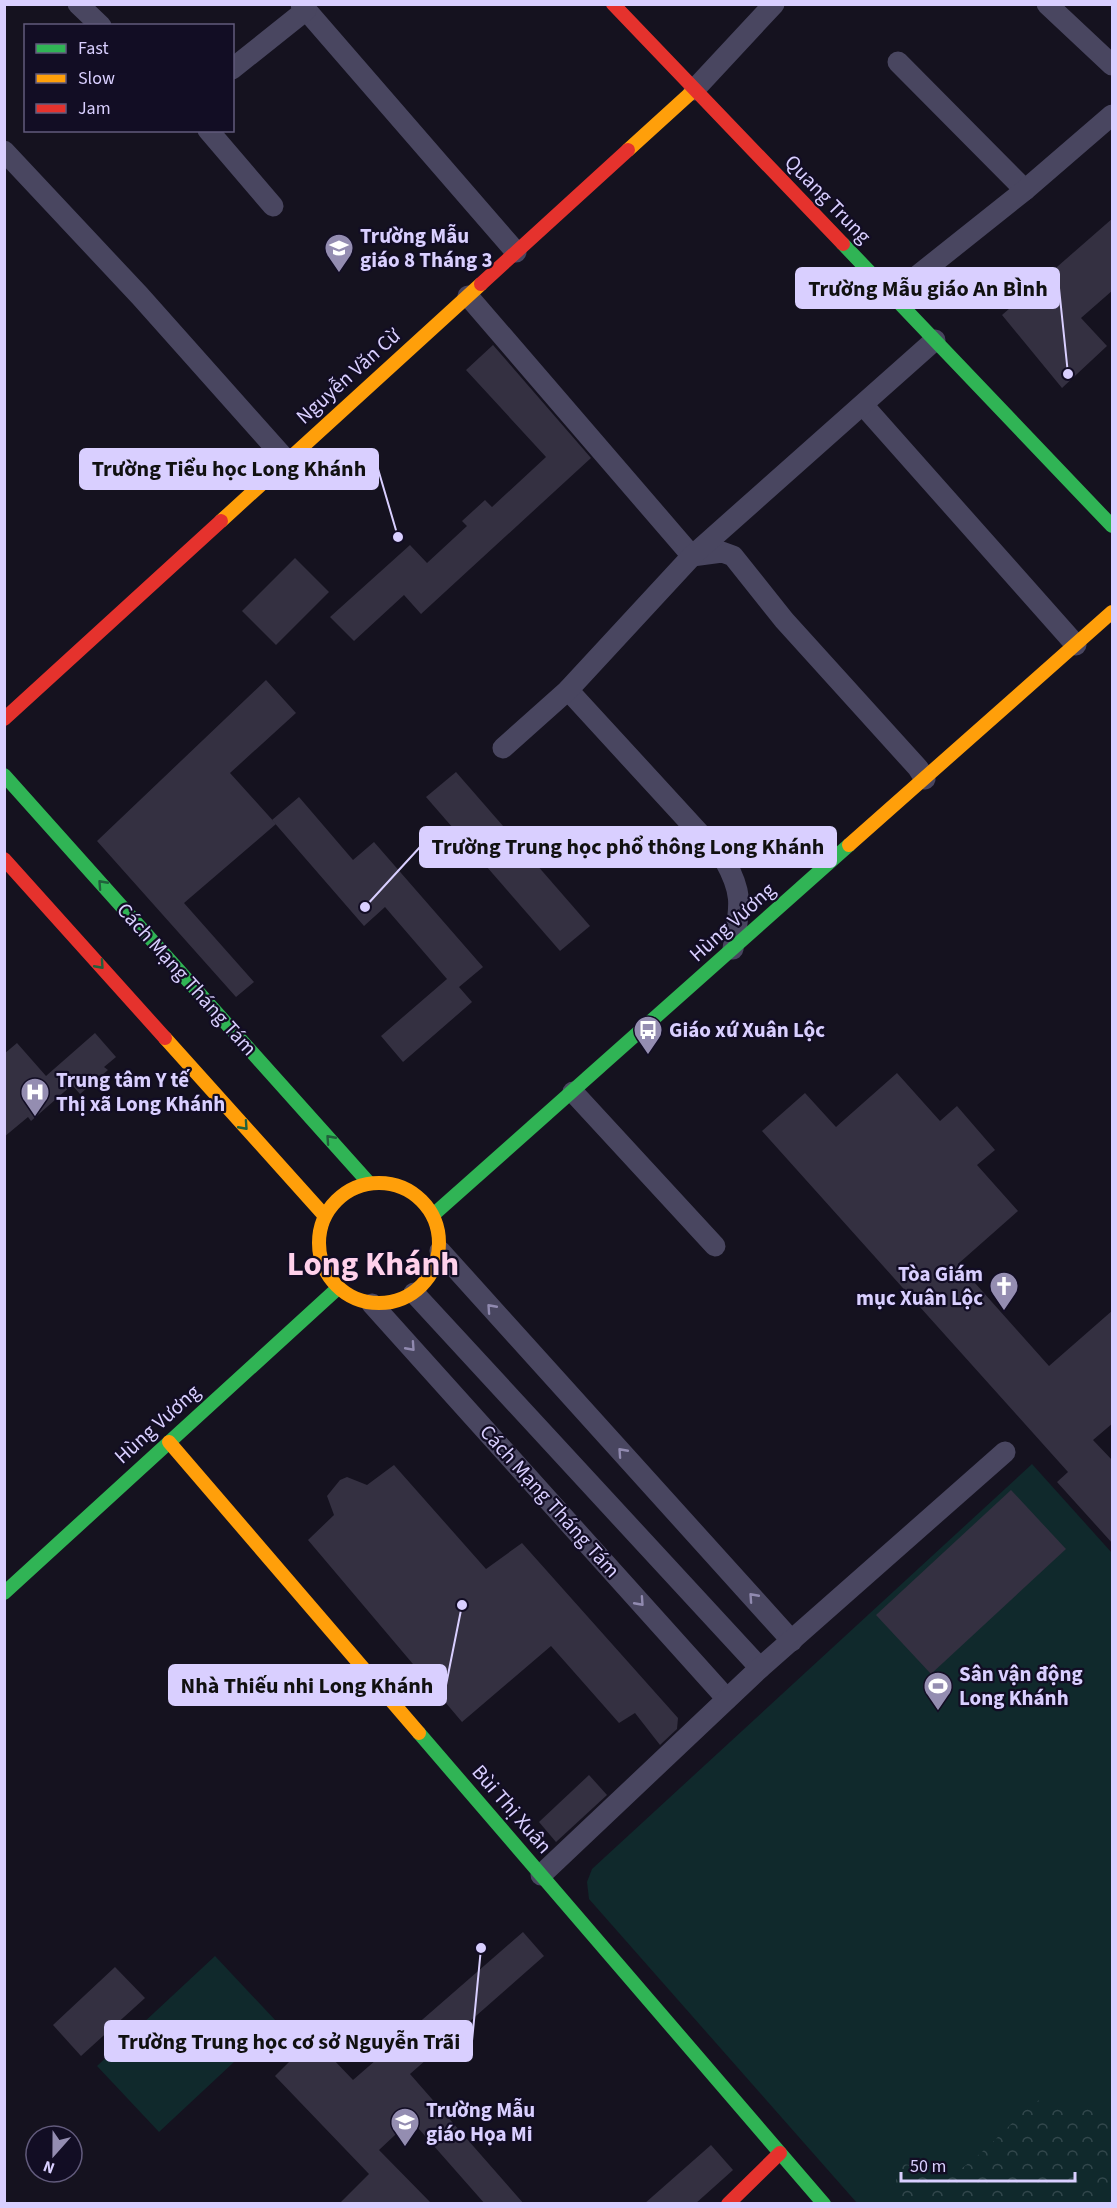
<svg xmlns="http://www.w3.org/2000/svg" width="1117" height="2208" viewBox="0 0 1117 2208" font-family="'Source Sans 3',sans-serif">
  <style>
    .grass { fill: #10292c }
    .forest { fill: url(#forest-crowns) }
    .building { fill: #343041 }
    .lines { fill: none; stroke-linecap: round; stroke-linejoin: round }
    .street { stroke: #494660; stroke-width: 21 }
    .fast { stroke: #30b455; stroke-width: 14 }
    .slow { stroke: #ff9f0a; stroke-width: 14 }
    .jam { stroke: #e5322d; stroke-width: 14 }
    .oneway { stroke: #21603c }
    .oneway2 { stroke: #918ab0 }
    .labels { text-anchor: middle; stroke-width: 4.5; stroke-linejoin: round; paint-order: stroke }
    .street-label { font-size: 21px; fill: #d9cfff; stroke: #120d24 }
    .poi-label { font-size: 21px; font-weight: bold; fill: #d9cfff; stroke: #120d24; text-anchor: start }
    .town-label { font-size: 33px; font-weight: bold; fill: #ffd1eb; stroke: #120d24 }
    .leader { fill: none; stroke: #d9cfff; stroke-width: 2 }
    .callout-dot { fill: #d9cfff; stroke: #120d24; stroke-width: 2 }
    .callout { fill: #d9cfff; stroke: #d9cfff; stroke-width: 2 }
    .callout-label { font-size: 22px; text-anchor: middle; font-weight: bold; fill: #111 }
  </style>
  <defs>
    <pattern id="forest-crowns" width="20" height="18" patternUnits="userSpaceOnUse" patternTransform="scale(1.5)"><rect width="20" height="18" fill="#10292c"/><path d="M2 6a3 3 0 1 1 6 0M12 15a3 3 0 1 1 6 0" fill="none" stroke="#32474c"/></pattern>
  </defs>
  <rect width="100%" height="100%" fill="#15121f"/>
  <!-- grass -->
  <g class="grass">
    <path d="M1032 1464 1112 1553V2203H857L589 1899 587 1882 592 1869Z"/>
    <path d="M215 1956 277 2022 159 2132 97 2066Z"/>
  </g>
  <!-- forest -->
  <path class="forest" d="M1040 2100C1063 2111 1079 2110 1102 2103L1112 2113 1111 2203H896V2171L903 2164C917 2165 925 2176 937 2178 958 2183 1016 2118 1032 2103Z"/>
  <!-- building -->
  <g class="building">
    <path d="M1113 218V290L1081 318 1107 346 1062 388 1002 315Z"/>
    <path d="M493 345 591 458 421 614 404 595 354 641 330 617 410 545 427 563 467 526 462 521 485 500 492 507 546 457 466 370Z"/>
    <path d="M295 558 329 592 276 645 242 611Z"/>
    <path d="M266 680 296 713 230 773 276 824 184 903 254 982 236 997 97 841Z"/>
    <path d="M456 772 590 926 560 951 426 797Z"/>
    <path d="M299 797 353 860 374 842 483 967 459 987 472 1002 403 1062 381 1036 447 979 385 907 364 926 272 820Z"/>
    <path d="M95 1033 116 1057 104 1067 108 1070 80 1094 72 1085 31 1121 28 1117 4 1137V1054L17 1043 46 1076Z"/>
    <path d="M897 1073 940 1121 957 1106 995 1150 977 1165 1018 1211 958 1264 1049 1366 1113 1310V1423L1093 1440 1113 1461V1544L1057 1482 1068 1472 762 1131 805 1093 836 1127Z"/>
    <path d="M394 1465 486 1569 522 1543 678 1718 677 1729 660 1745 635 1713 619 1723 551 1646 462 1722 308 1540 334 1515 327 1496 340 1480 347 1477 367 1485Z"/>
    <path d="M1011 1490 1066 1549 931 1674 876 1615Z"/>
    <path d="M589 1775 607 1795 556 1842 539 1822Z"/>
    <path d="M523 1932 544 1956 410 2074 524 2204H485L411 2120 379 2150 432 2204H339L369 2174 275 2076 313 2038 353 2080Z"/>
    <path d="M115 1967 145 1998 81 2056 53 2025Z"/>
    <path d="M711 2145 733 2170 695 2204H644Z"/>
  </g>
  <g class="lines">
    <!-- street -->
    <g class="street">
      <path d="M78 4 101 26"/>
      <path d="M301 4 516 252"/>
      <path d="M1047 4 1112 65"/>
      <path d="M898 62 1025 190"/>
      <path d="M232 69 306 10"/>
      <path d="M694 90 774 4"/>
      <path d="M208 130 273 206"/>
      <path d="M4 151 140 296 287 461"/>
      <path d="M468 296 692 556 722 552 733 556 784 620 918 768 925 779"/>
      <path d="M892 296 1025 190 1112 115"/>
      <path d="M863 405 1076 645"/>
      <path d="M568 690 725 861C745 897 739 909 733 949"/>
      <path d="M503 748 568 690 692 556 935 340"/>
      <path d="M573 1092 715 1246"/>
      <path d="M440 1251 792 1641"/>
      <path d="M414 1293 760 1668"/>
      <path d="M372 1304 727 1699"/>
      <path d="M541 1875 760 1668 1005 1452"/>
    </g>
    <!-- fast -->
    <g class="fast">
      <path d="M843 244 1112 526"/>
      <path d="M4 775 369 1183"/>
      <path d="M433 1215 849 845"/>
      <path d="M4 1593 338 1288"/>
      <path d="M419 1733 824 2204"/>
    </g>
    <!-- slow -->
    <g class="slow">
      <path d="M628 150 694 90"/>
      <path d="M221 521 481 284"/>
      <path d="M849 845 1112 612"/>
      <path d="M165 1038 324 1215"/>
      <circle cx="379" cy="1243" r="60"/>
      <path d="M169 1442 419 1733"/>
    </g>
    <!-- jam -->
    <g class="jam">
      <path d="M613 4 843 244"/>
      <path d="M481 284 628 150"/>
      <path d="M4 719 221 521"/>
      <path d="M4 859 165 1038"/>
      <path d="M728 2204 780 2153"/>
    </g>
  </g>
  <!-- one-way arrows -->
  <defs><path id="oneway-chevron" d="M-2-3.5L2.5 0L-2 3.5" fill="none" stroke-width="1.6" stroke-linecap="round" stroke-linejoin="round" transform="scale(1.5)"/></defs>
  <g class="oneway">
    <use href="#oneway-chevron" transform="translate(102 884) rotate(-132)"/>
    <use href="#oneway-chevron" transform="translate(100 965) rotate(48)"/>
    <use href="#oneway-chevron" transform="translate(244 1126) rotate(48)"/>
    <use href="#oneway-chevron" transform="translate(330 1139) rotate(-132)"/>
  </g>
  <g class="oneway2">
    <use href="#oneway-chevron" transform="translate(491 1308) rotate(-132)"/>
    <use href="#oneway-chevron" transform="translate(411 1347) rotate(48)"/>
    <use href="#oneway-chevron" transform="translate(622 1452) rotate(-132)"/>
    <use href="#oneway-chevron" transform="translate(753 1597) rotate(-132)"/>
    <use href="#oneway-chevron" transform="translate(640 1602) rotate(48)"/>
  </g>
  <!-- icons -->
  <defs>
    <g id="school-pin" transform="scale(1.5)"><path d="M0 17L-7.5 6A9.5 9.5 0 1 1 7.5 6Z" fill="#948db1" stroke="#120d24"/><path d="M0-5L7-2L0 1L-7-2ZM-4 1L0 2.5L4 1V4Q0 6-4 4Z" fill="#fff"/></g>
    <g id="bus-pin" transform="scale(1.5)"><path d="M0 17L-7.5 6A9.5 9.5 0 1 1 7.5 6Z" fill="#948db1" stroke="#120d24"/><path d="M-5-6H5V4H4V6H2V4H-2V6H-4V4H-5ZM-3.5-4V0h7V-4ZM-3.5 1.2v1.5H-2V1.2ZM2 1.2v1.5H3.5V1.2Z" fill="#fff"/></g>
    <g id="hospital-pin" transform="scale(1.5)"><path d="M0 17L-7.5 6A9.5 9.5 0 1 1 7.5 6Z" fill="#948db1" stroke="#120d24"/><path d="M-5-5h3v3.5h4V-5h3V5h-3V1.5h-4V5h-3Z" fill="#fff"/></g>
    <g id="church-pin" transform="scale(1.5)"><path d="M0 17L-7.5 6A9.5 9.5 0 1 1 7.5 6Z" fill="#948db1" stroke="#120d24"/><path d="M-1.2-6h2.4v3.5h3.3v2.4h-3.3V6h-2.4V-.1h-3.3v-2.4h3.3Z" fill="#fff"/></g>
    <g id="stadium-pin" transform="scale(1.5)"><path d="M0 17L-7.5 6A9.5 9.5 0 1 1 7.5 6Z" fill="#948db1" stroke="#120d24"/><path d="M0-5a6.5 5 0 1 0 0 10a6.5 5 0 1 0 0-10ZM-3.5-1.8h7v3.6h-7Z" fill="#fff"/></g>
  </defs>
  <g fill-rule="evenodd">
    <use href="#school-pin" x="339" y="248"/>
    <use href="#bus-pin" x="648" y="1030"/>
    <use href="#hospital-pin" x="35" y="1092"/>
    <use href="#church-pin" x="1004" y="1286"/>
    <use href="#stadium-pin" x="938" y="1686"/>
    <use href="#school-pin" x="405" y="2122"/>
  </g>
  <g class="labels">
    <!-- street labels -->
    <g class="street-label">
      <text transform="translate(828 199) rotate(46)" y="7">Quang Trung</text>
      <text transform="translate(348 376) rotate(-42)" y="7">Nguyễn Văn Cừ</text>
      <text transform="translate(732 922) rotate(-42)" y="7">Hùng Vương</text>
      <text transform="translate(187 979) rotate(48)" y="7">Cách Mạng Tháng Tám</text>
      <text transform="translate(157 1424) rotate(-42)" y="7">Hùng Vương</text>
      <text transform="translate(550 1501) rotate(48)" y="7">Cách Mạng Tháng Tám</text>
      <text transform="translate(512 1809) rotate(49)" y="7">Bùi Thị Xuân</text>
    </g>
    <!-- poi labels -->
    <g class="poi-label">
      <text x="360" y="243">Trường Mẫu<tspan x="360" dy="24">giáo 8 Tháng 3</tspan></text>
      <text x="669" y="1037">Giáo xứ Xuân Lộc</text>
      <text x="56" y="1087">Trung tâm Y tế<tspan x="56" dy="24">Thị xã Long Khánh</tspan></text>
      <text x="983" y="1281" text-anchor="end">Tòa Giám<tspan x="983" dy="24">mục Xuân Lộc</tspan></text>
      <text x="959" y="1681">Sân vận động<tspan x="959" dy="24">Long Khánh</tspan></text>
      <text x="426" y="2117">Trường Mẫu<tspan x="426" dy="24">giáo Họa Mi</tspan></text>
    </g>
    <!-- town labels -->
    <g class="town-label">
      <text x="373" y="1275">Long Khánh</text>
    </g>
  </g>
  <!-- callouts -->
  <path class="leader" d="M1068 374L1059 288M398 537L378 469M365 907L420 847M462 1605L446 1685M481 1948L472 2041"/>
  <g class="callout-dot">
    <circle cx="1068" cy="374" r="6"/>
    <circle cx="398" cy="537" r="6"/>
    <circle cx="365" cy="907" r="6"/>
    <circle cx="462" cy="1605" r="6"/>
    <circle cx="481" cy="1948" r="6"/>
  </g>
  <g class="callout">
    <rect x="796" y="268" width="263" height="40" rx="6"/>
    <rect x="80" y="449" width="298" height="40" rx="6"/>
    <rect x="420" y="827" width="416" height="40" rx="6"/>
    <rect x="169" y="1665" width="277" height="40" rx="6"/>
    <rect x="105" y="2021" width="367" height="40" rx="6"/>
  </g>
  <g class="callout-label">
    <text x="928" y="296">Trường Mẫu giáo An BÌnh</text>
    <text x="229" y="476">Trường Tiểu học Long Khánh</text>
    <text x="628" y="854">Trường Trung học phổ thông Long Khánh</text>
    <text x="307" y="1693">Nhà Thiếu nhi Long Khánh</text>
    <text x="289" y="2049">Trường Trung học cơ sở Nguyễn Trãi</text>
  </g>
  <!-- border -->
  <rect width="1117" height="2208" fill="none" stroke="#d9cfff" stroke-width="12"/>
  <!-- legend -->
  <rect x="24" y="24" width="210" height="108" fill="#120d24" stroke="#625b7c" stroke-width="1.5"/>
  <rect x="36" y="44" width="30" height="9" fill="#30b455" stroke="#625b7c" stroke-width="1.5"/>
  <text x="78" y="54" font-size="18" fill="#d9cfff">Fast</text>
  <rect x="36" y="74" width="30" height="9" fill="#ff9f0a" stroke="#625b7c" stroke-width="1.5"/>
  <text x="78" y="84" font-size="18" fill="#d9cfff">Slow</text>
  <rect x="36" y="104" width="30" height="9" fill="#e5322d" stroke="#625b7c" stroke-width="1.5"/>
  <text x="78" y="114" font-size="18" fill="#d9cfff">Jam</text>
  <!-- north arrow -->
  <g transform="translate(54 2154) rotate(201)"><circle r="28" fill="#120d24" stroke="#625b7c" stroke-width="1.5"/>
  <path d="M0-4.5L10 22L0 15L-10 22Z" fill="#948db1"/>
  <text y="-9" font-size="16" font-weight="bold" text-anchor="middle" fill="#d9cfff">N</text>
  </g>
  <!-- scale -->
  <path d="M901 2172v9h174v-9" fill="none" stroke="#d9cfff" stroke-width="3"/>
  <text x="910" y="2172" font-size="18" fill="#d9cfff" stroke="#120d24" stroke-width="4.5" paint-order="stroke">50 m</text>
</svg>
